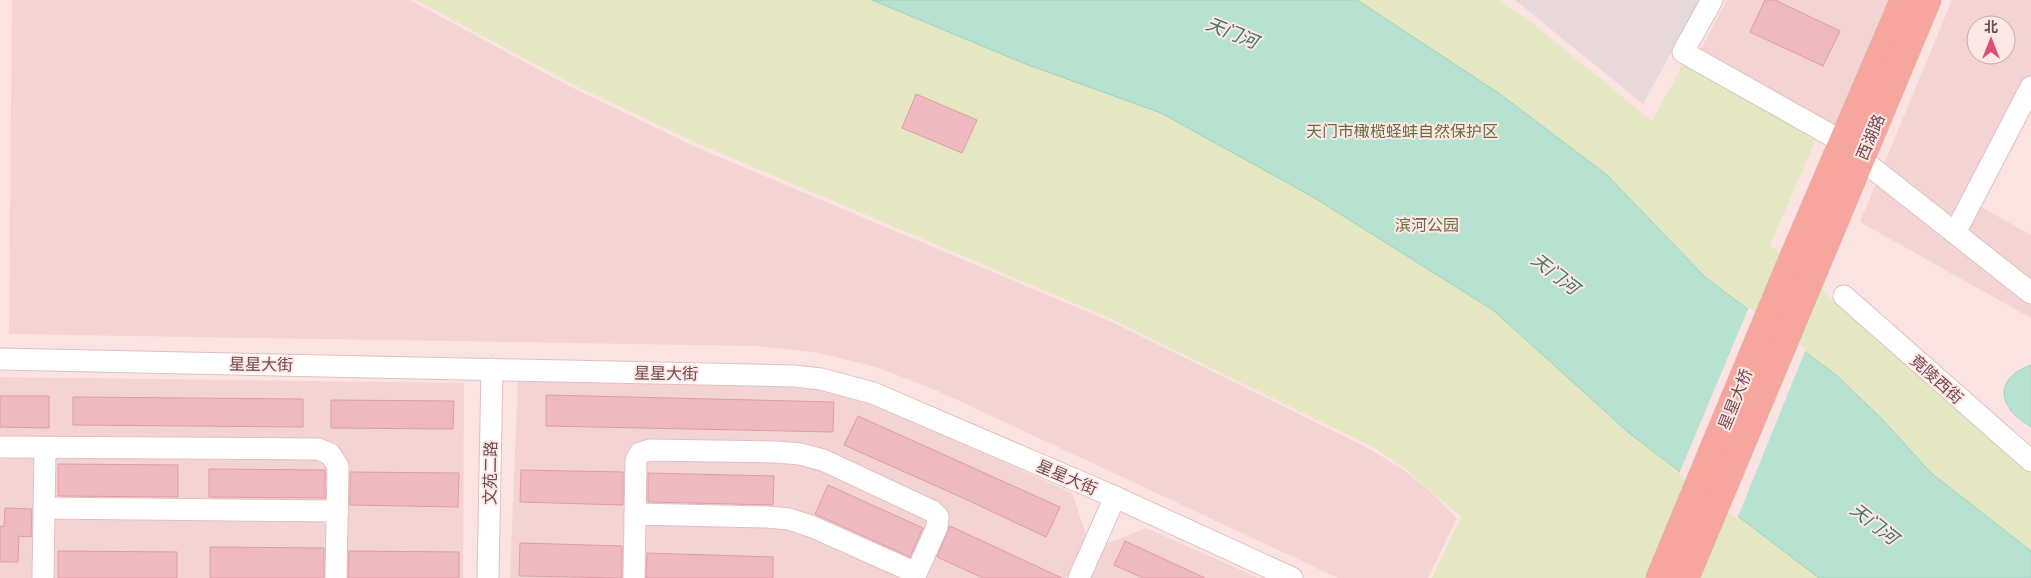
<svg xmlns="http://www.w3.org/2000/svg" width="2031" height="578" viewBox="0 0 2031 578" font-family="'Source Sans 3','Noto Sans SC',sans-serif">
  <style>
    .residential { fill: #f4d4d3; fill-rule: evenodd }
    .industrial { fill: #e7d9d9 }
    .green { fill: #e4e7c1 }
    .water { fill: #b7e2d2; stroke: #9ed3c0 }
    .pier { fill: #fae3e1 }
    .building { fill: #eebac0; stroke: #e09ba5 }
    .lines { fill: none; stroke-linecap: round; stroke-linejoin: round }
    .minor-casing { stroke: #e0c0c1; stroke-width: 23 }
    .major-casing { stroke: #d1c5c7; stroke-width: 29 }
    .minor { stroke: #fff; stroke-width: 21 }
    .major { stroke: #f6a69c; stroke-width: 28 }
    .labels { text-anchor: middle; stroke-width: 4; stroke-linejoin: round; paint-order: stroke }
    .park-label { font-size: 16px; fill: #676f40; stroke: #fee8e6 }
    .street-label { font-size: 16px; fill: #704950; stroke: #fee8e6 }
    .water-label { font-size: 18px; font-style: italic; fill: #3f7562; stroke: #fee8e6 }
  </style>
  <rect width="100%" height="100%" fill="#fae3e1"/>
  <!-- residential -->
  <g class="residential">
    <path d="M12 0H410L571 87 698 148 1114 323 1370 449 1405 471 1432 493 1457 518 1428 578H1338L938 391 876 367 819 353 758 346 9 334Z"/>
    <path d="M1727 0H1888L1834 128 1699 52Z"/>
    <path d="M1952 0H2031V76L1967 199 2031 235V318L1860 222ZM1976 25H2006V55H1976Z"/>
    <path d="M0 377 464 383 463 578H0Z"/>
    <path d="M518 377 835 386 1072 493 1086 535 1066 578H510Z"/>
    <path d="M1146 528 1259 578H1090L1105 544Z"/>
  </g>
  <!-- industrial -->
  <path class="industrial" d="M1515 0H1700L1643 104Z"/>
  <!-- green -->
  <path class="green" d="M416 0H1499L1532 23 1652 121 1685 61 1816 139 1770 245 2031 473V578H1432L1461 517 1407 470 1376 449 1116 321 701 145 574 85Z"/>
  <!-- water -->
  <g class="water">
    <path d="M872 0H1357L1500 94 1607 175 1706 278 1836 375 1882 419 1931 473 2031 551V578H1819L1629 433 1493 310 1313 197 1161 113 1023 63Z"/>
    <path d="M2031 365V427C2024 422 2014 416 2010 409 1995 388 2011 372 2031 365Z"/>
  </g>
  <!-- pier -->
  <path class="pier" d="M1749 307 1806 349 1737 519 1679 474Z"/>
  <!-- building -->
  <g class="building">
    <path d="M1765 0H1775L1840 31 1823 66 1750 32Z"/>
    <path d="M916 94 977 120 962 153 902 128Z"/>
    <path d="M546 395 834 402 833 432 546 426Z"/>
    <path d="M0 396H49V428L0 427Z"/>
    <path d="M73 397 303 399V427L73 425Z"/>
    <path d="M331 400 454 401 453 429 331 428Z"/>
    <path d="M858 416 1060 507 1046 537 963 498 844 445Z"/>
    <path d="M58 464 178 465V497L58 496Z"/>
    <path d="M209 469 325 470V498L209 497Z"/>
    <path d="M521 470 623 472V505L520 502Z"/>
    <path d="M350 472 459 473 458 507 350 505Z"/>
    <path d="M648 473 774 476 773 505 648 502Z"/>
    <path d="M828 485 923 528 910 557 815 514Z"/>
    <path d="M5 508 32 509 31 537 19 536 18 562H0V526L4 527Z"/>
    <path d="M950 526 1062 578H983L937 557Z"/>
    <path d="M1125 541 1205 578H1143L1114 565Z"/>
    <path d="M520 543 622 546V578L519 576Z"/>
    <path d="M210 547 324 548V578H210Z"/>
    <path d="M58 551 177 552V578H58Z"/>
    <path d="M349 551 459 552V578H348Z"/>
    <path d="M647 553 773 557V578H646Z"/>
  </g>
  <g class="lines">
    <!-- minor casing -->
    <g class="minor-casing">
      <g id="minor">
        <path d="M1712 0 1683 52 1843 142"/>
        <path d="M1861 159 1955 233 2031 87"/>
        <path d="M1955 233 2031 293"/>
        <path d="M1844 296 2031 461"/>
        <path d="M0 359 794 376 821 379 873 393 1115 497 1292 578"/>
        <path d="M0 447 318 449 330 454 338 466 336 578"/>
        <path d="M44 508 338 511"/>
        <path d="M635 514 767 517 789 519 813 527 916 573"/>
        <path d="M43 578 45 448"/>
        <path d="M488 578 492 369"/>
        <path d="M634 578 636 460 640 453 650 450 777 452 800 454 823 460 932 511 938 517 937 527 914 578"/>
        <path d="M1079 578 1115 497"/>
      </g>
    </g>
    <!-- major casing -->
    <g class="major-casing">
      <g id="major">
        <path d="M1660 578 1792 261 1904 0"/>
        <path d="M1685 578 1927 0"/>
      </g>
    </g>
    <!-- minor -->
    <use href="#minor" class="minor"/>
    <!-- major -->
    <use href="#major" class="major"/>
  </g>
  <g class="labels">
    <!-- park labels -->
    <g class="park-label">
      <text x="1402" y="137">天门市橄榄蛏蚌自然保护区</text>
      <text x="1427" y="231">滨河公园</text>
    </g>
    <!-- street labels -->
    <g class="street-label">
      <text transform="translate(1870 137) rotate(-67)" y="6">西湖路</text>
      <text transform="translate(261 364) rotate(1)" y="6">星星大街</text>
      <text transform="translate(666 373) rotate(1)" y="6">星星大街</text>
      <text transform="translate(1937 379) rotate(42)" y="6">竟陵西街</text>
      <text transform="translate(1735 399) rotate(-68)" y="6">星星大桥</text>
      <text transform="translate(490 473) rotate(-89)" y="6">文苑二路</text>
      <text transform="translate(1067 477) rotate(23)" y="6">星星大街</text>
    </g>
    <!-- water labels -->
    <g class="water-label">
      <text transform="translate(1232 33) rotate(22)" y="6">天门河</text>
      <text transform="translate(1555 274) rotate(38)" y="6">天门河</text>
      <text transform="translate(1874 524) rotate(38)" y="6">天门河</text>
    </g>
  </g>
  <!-- north arrow -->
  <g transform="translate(1991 40)"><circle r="24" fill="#fee8e6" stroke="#c5a8aa"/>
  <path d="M0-4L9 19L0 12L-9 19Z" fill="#de4c77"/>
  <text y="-8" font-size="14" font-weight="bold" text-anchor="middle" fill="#704950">北</text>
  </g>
</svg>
